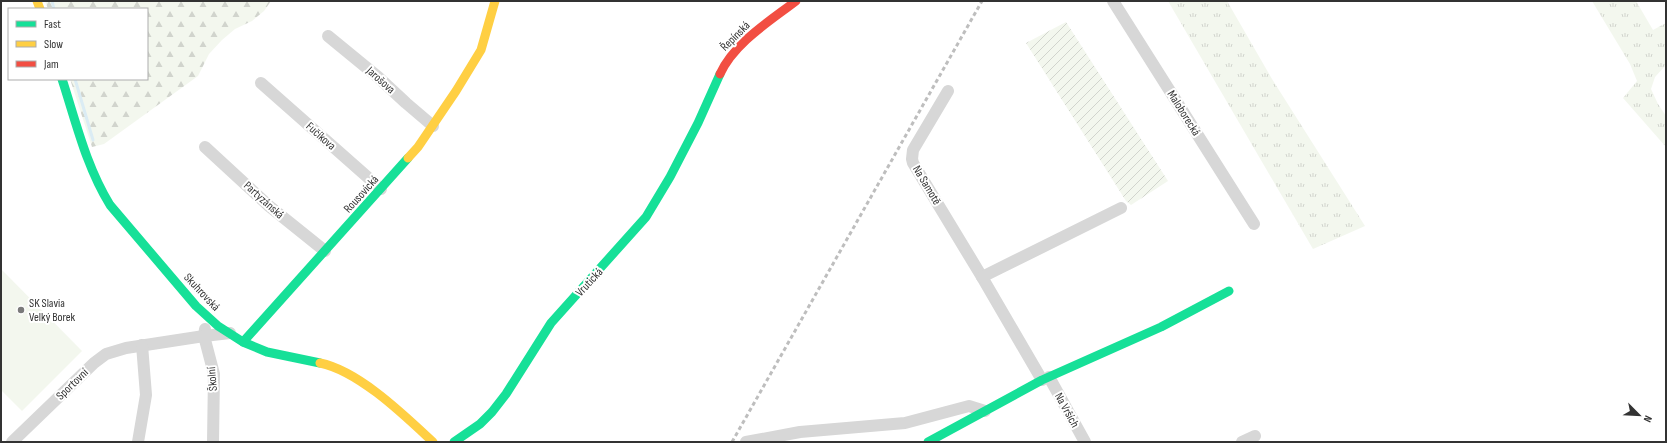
<svg xmlns="http://www.w3.org/2000/svg" width="1667" height="443" viewBox="0 0 1667 443" font-family="'Sofia Sans Condensed',sans-serif">
  <style>
    .grass { fill: url(#grass-tufts) }
    .forest { fill: url(#forest-firs) }
    .garden { fill: url(#garden-furrows) }
    .pitch { fill: #f3f7ee }
    .lines { fill: none; stroke-linecap: round; stroke-linejoin: round }
    .stream { stroke: #dbecf4; stroke-width: 3 }
    .street { stroke: #d7d7d7; stroke-width: 12 }
    .fast { stroke: #16e098; stroke-width: 9 }
    .slow { stroke: #ffcf43; stroke-width: 9 }
    .jam { stroke: #f24e42; stroke-width: 9 }
    .rail { stroke: #bebebe; stroke-width: 3; stroke-dasharray: 4 3; stroke-linecap: butt }
    .poi-dot { fill: #7a7a7a; stroke: #fff; stroke-width: 1.5 }
    .labels { text-anchor: middle; stroke-width: 4; stroke-linejoin: round; paint-order: stroke }
    .street-label { font-size: 12px; fill: #333; stroke: #fff }
    .poi-label { font-size: 12px; fill: #333; stroke: #fff; text-anchor: start }
  </style>
  <defs>
    <pattern id="grass-tufts" width="24" height="20" patternUnits="userSpaceOnUse"><rect width="24" height="20" fill="#f3f7ee"/><path d="M3 7l-1-3M5 7V3M7 7l1-3M15 17l-1-3M17 17v-4M19 17l1-3" fill="none" stroke="#d1d4cd"/></pattern>
    <pattern id="forest-firs" width="22" height="20" patternUnits="userSpaceOnUse"><rect width="22" height="20" fill="#f3f7ee"/><path d="M5 1l3.5 6h-7zM16 11l3.5 6h-7z" fill="#d1d4cd"/></pattern>
    <pattern id="garden-furrows" width="10" height="10" patternUnits="userSpaceOnUse"><rect width="10" height="10" fill="#f3f7ee"/><path d="M-1 1l2-2M0 10L10 0M9 11l2-2" fill="none" stroke="#d1d4cd"/></pattern>
  </defs>
  <rect width="100%" height="100%" fill="#fff"/>
  <!-- grass -->
  <g class="grass">
    <path d="M1168 1H1227L1272 79 1365 226 1313 249Z"/>
    <path d="M1592 1H1636L1653 30 1666 23V65L1655 77 1651 89 1658 104 1666 116V147L1623 98 1637 81 1630 64Z"/>
  </g>
  <!-- forest -->
  <path class="forest" d="M45 1H271L264 11 252 21 235 29 222 40 209 54 198 76 104 144 92 147 70 79H147V9H48Z"/>
  <!-- garden -->
  <path class="garden" d="M1066 22 1168 181 1131 205 1126 201 1026 43Z"/>
  <!-- pitch -->
  <path class="pitch" d="M1 269 82 351 22 411 1 390Z"/>
  <g class="lines">
    <!-- stream -->
    <g class="stream">
      <path d="M52 1 54 9"/>
      <path d="M75 79 93 140"/>
    </g>
    <!-- street -->
    <g class="street">
      <path d="M1113 1 1254 224"/>
      <path d="M328 36 378 77 406 103 433 126"/>
      <path d="M261 83 381 189"/>
      <path d="M948 91 913 150 912 159 913 163 982 277 1042 380"/>
      <path d="M205 147 269 206 325 251"/>
      <path d="M982 277 1121 208"/>
      <path d="M205 329 204 336 214 374 213 442"/>
      <path d="M1049 377 1085 442"/>
      <path d="M12 442 94 363 106 354 126 348 204 336 230 333"/>
      <path d="M138 442 146 395 142 345"/>
      <path d="M746 442 800 432 905 423 969 406 985 411"/>
      <path d="M1242 442 1255 436"/>
    </g>
    <!-- fast -->
    <g class="fast">
      <path d="M62 79C76 122 86 166 110 205L196 306 218 326 243 342 267 352 320 363"/>
      <path d="M243 342 408 158"/>
      <path d="M454 442 480 424 492 412 506 394 551 323 646 217 670 177 698 123 720 74"/>
      <path d="M928 442 1042 380 1161 327 1229 291"/>
    </g>
    <!-- slow -->
    <g class="slow">
      <path d="M37 1 40 9"/>
      <path d="M408 158 418 147 456 91 481 50 495 1"/>
      <path d="M320 363C359 371 404 415 433 442"/>
    </g>
    <!-- jam -->
    <path class="jam" d="M720 74C734 43 770 21 796 1"/>
    <!-- rail -->
    <path class="rail" d="M732 442 982 1"/>
  </g>
  <!-- markers -->
  <circle class="poi-dot" cx="21" cy="310" r="4"/>
  <g class="labels">
    <!-- street labels -->
    <g class="street-label">
      <text transform="translate(735 36) rotate(-45)" y="4">Řepínská</text>
      <text transform="translate(381 80) rotate(42)" y="4">Jarošova</text>
      <text transform="translate(1184 113) rotate(58)" y="4">Maloborecká</text>
      <text transform="translate(321 136) rotate(42)" y="4">Fučíkova</text>
      <text transform="translate(927 185) rotate(59)" y="4">Na Samotě</text>
      <text transform="translate(361 194) rotate(-48)" y="4">Rousovická</text>
      <text transform="translate(264 200) rotate(42)" y="4">Partyzánská</text>
      <text transform="translate(589 282) rotate(-47)" y="4">Vrutická</text>
      <text transform="translate(202 292) rotate(47)" y="4">Skuhrovská</text>
      <text transform="translate(212 379) rotate(-95)" y="4">Školní</text>
      <text transform="translate(72 384) rotate(-44)" y="4">Sportovní</text>
      <text transform="translate(1067 410) rotate(61)" y="4">Na Vrších</text>
    </g>
    <!-- poi labels -->
    <g class="poi-label">
      <text x="29" y="307">SK Slavia<tspan x="29" dy="14">Velký Borek</tspan></text>
    </g>
  </g>
  <!-- border -->
  <rect width="1667" height="443" fill="none" stroke="#333333" stroke-width="4"/>
  <!-- legend -->
  <rect x="8" y="8" width="140" height="72" fill="#ffffff" stroke="#adadad"/>
  <rect x="16" y="21" width="20" height="6" fill="#16e098" stroke="#adadad"/>
  <text x="44" y="28" font-size="12" fill="#333333">Fast</text>
  <rect x="16" y="41" width="20" height="6" fill="#ffcf43" stroke="#adadad"/>
  <text x="44" y="48" font-size="12" fill="#333333">Slow</text>
  <rect x="16" y="61" width="20" height="6" fill="#f24e42" stroke="#adadad"/>
  <text x="44" y="68" font-size="12" fill="#333333">Jam</text>
  <!-- north arrow -->
  <g transform="translate(1639 415) rotate(114)" stroke="#ffffff" stroke-width="3" paint-order="stroke">
  <path d="M0-3L7 15L0 10L-7 15Z" fill="#333333"/>
  <text y="-6" font-size="11" font-weight="bold" text-anchor="middle" fill="#333333">N</text>
  </g>
</svg>
